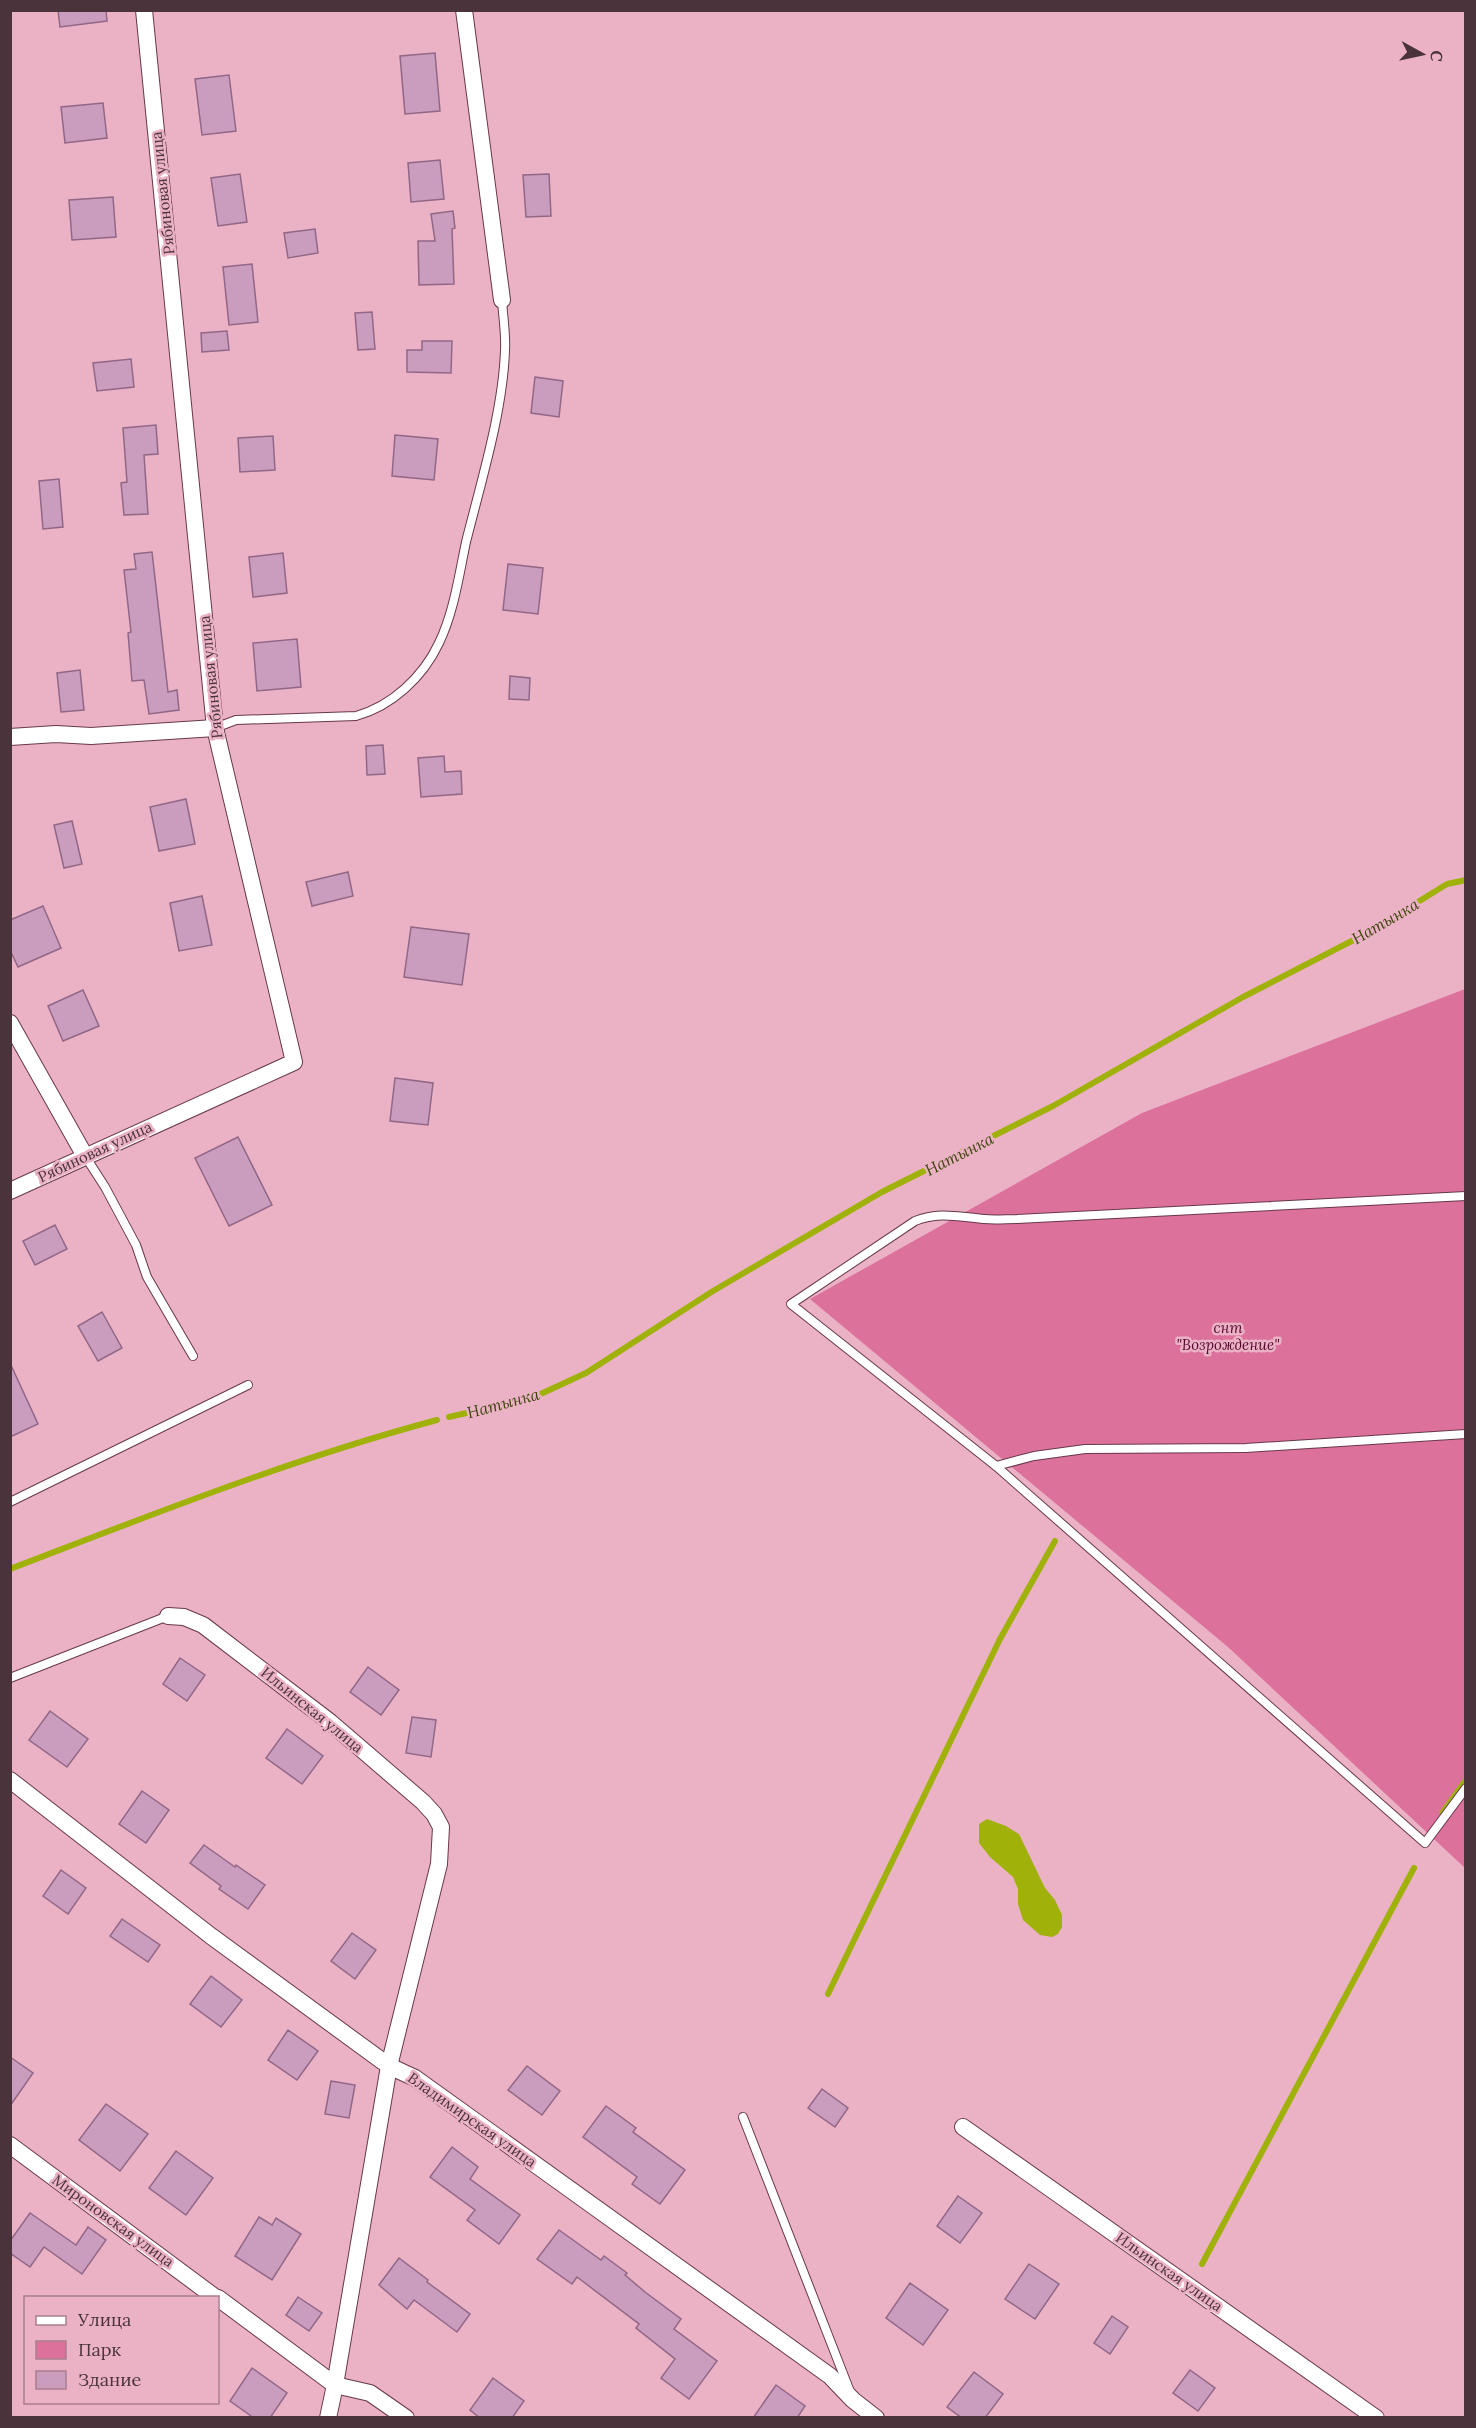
<svg xmlns="http://www.w3.org/2000/svg" width="1476" height="2428" viewBox="0 0 1476 2428" font-family="Lora,serif">
  <style>
    .green { fill: #dc719c }
    .water { fill: #a0b10a }
    .lines { fill: none; stroke-linecap: round; stroke-linejoin: round }
    .stream { stroke: #a0b10a; stroke-width: 6 }
    .building { fill: #ca9cbe; stroke: #926786; stroke-width: 1.5 }
    .lane-casing { stroke: #68384b; stroke-width: 10 }
    .street-casing { stroke: #68384b; stroke-width: 18 }
    .lane { stroke: #fff; stroke-width: 8 }
    .street { stroke: #fff; stroke-width: 16 }
    .labels { text-anchor: middle; stroke-width: 5; stroke-linejoin: round; paint-order: stroke }
    .street-label { font-size: 15px; fill: #4a333b; stroke: #ebb2c6 }
    .park-label { font-size: 15px; font-style: italic; fill: #570630; stroke: #ebb2c6 }
    .water-label { font-size: 16px; font-style: italic; fill: #3d440a; stroke: #ebb2c6 }
  </style>
  <rect width="100%" height="100%" fill="#ebb2c6"/>
  <!-- green -->
  <path class="green" d="M1465 989V1868L1228 1647 810 1299 1142 1113Z"/>
  <!-- water -->
  <path class="water" d="M987 1819 1006 1826 1019 1834 1045 1888 1055 1900 1062 1915V1927L1058 1934 1052 1937 1040 1935 1023 1920 1018 1904V1889L1013 1877 990 1857 979 1843V1824Z"/>
  <g class="lines">
    <!-- stream -->
    <g class="stream">
      <path d="M449 1417 532 1398 586 1373 713 1291 882 1192 1053 1106 1243 997 1371 931 1447 884 1466 880"/>
      <path d="M10 1569C151 1515 291 1459 437 1420"/>
      <path d="M1443 1812 1466 1780"/>
      <path d="M828 1994 1000 1639 1055 1541"/>
      <path d="M1202 2264 1414 1868"/>
    </g>
  </g>
  <!-- building -->
  <g class="building">
    <path d="M58 10H106L107 21 60 27Z"/>
    <path d="M435 53 440 111 405 114 400 56Z"/>
    <path d="M229 75 236 131 202 135 195 79Z"/>
    <path d="M103 103 107 138 65 143 61 107Z"/>
    <path d="M440 160 444 199 411 202 408 163Z"/>
    <path d="M240 174 247 222 218 226 211 178Z"/>
    <path d="M549 174 551 216 526 217 523 175Z"/>
    <path d="M113 197 116 237 72 240 69 200Z"/>
    <path d="M453 211 455 228 452 229 454 284 419 285 418 241H435L431 214Z"/>
    <path d="M315 229 318 253 288 258 284 233Z"/>
    <path d="M252 264 258 322 229 325 223 267Z"/>
    <path d="M372 312 375 349 358 350 355 313Z"/>
    <path d="M227 331 229 350 202 352 201 333Z"/>
    <path d="M422 341H452L451 373 407 372V350H422Z"/>
    <path d="M131 359 134 387 97 391 93 363Z"/>
    <path d="M535 377 563 381 559 417 531 413Z"/>
    <path d="M156 425 158 454 144 455 148 514 124 515 121 483 127 482 123 428Z"/>
    <path d="M395 435 438 439 434 480 392 476Z"/>
    <path d="M273 436 275 470 240 472 238 438Z"/>
    <path d="M59 479 63 527 43 529 39 481Z"/>
    <path d="M152 552 168 692 177 690 179 710 149 714 144 680 132 681 128 633 131 632 124 570 136 569 134 554Z"/>
    <path d="M283 553 287 593 253 597 249 557Z"/>
    <path d="M508 564 543 568 538 614 503 610Z"/>
    <path d="M297 639 301 687 257 691 253 643Z"/>
    <path d="M80 670 84 710 61 712 57 673Z"/>
    <path d="M510 676 530 678 529 700 509 699Z"/>
    <path d="M383 745 385 774 367 775 366 746Z"/>
    <path d="M444 756 445 772 461 771 462 794 421 797 418 758Z"/>
    <path d="M186 799 195 844 159 851 150 807Z"/>
    <path d="M72 821 82 864 64 868 54 825Z"/>
    <path d="M348 872 353 896 312 906 306 882Z"/>
    <path d="M202 896 212 945 179 951 170 903Z"/>
    <path d="M43 906 61 948 18 967 10 950V920Z"/>
    <path d="M411 927 469 934 462 985 404 977Z"/>
    <path d="M83 990 99 1026 63 1041 48 1006Z"/>
    <path d="M395 1078 433 1083 428 1125 390 1121Z"/>
    <path d="M238 1137 272 1205 229 1226 195 1158Z"/>
    <path d="M55 1225 67 1249 35 1265 23 1241Z"/>
    <path d="M102 1312 122 1348 98 1361 78 1326Z"/>
    <path d="M10 1363 38 1424 10 1437Z"/>
    <path d="M180 1658 205 1675 187 1701 163 1684Z"/>
    <path d="M368 1667 399 1690 381 1715 350 1692Z"/>
    <path d="M50 1711 88 1739 67 1767 29 1740Z"/>
    <path d="M412 1717 436 1720 431 1757 406 1753Z"/>
    <path d="M287 1729 323 1756 302 1784 266 1758Z"/>
    <path d="M142 1791 169 1810 146 1843 119 1824Z"/>
    <path d="M204 1845 235 1867 236 1865 265 1885 248 1909 219 1889 221 1886 190 1863Z"/>
    <path d="M61 1870 86 1888 68 1914 43 1896Z"/>
    <path d="M122 1919 160 1945 148 1962 110 1936Z"/>
    <path d="M352 1933 376 1950 355 1979 331 1961Z"/>
    <path d="M211 1976 242 2000 221 2027 190 2004Z"/>
    <path d="M288 2030 318 2051 297 2080 268 2060Z"/>
    <path d="M10 2057 33 2073 10 2106Z"/>
    <path d="M527 2066 560 2091 542 2115 508 2090Z"/>
    <path d="M331 2081 355 2085 349 2118 325 2114Z"/>
    <path d="M822 2089 848 2108 835 2127 808 2108Z"/>
    <path d="M106 2104 148 2134 120 2171 79 2140Z"/>
    <path d="M606 2106 636 2128 633 2132 685 2170 660 2204 632 2184 637 2177 583 2137Z"/>
    <path d="M452 2147 478 2167 470 2179 520 2215 499 2244 467 2220 475 2210 430 2177Z"/>
    <path d="M176 2151 213 2178 186 2215 149 2188Z"/>
    <path d="M958 2196 982 2213 960 2243 937 2226Z"/>
    <path d="M30 2213 76 2245 88 2227 106 2240 82 2274 44 2247 30 2267 10 2253V2241Z"/>
    <path d="M259 2217 272 2225 276 2218 301 2234 272 2280 235 2256Z"/>
    <path d="M559 2230 601 2260 604 2256 627 2273 625 2275 645 2292 681 2319 674 2329 717 2361 689 2399 661 2378 675 2359 636 2328 639 2324 577 2277 572 2284 537 2259Z"/>
    <path d="M399 2258 428 2280 427 2282 470 2314 457 2332 414 2300 407 2309 379 2285Z"/>
    <path d="M1029 2264 1059 2284 1035 2319 1005 2299Z"/>
    <path d="M910 2283 948 2310 923 2345 886 2318Z"/>
    <path d="M298 2297 322 2313 309 2331 286 2315Z"/>
    <path d="M1112 2316 1128 2327 1110 2354 1094 2343Z"/>
    <path d="M252 2368 287 2393 270 2418H254L230 2401Z"/>
    <path d="M1190 2370 1215 2388 1198 2411 1173 2393Z"/>
    <path d="M974 2372 1003 2394 985 2418H962L947 2407Z"/>
    <path d="M493 2378 524 2401 512 2418H480L470 2410Z"/>
    <path d="M776 2385 805 2406 797 2418H753Z"/>
  </g>
  <g class="lines">
    <!-- lane casing -->
    <g class="lane-casing">
      <g id="lane">
        <path d="M215 728 236 720 356 716C392 706 423 677 439 643 454 612 459 575 466 542 481 482 503 411 505 350 506 334 503 317 502 300"/>
        <path d="M85 1156 105 1187 136 1245 147 1277 193 1356"/>
        <path d="M1466 1196 1017 1219C1006 1219 995 1220 984 1219 959 1217 939 1211 915 1221L791 1304 996 1466 1425 1843 1466 1788"/>
        <path d="M996 1466 1034 1456 1085 1449 1246 1448 1466 1434"/>
        <path d="M10 1502 248 1385"/>
        <path d="M10 1678 168 1616"/>
        <path d="M743 2117 849 2389"/>
      </g>
    </g>
    <!-- street casing -->
    <g class="street-casing">
      <g id="street">
        <path d="M464 10 502 300"/>
        <path d="M10 737 56 734 91 736 215 728"/>
        <path d="M10 1023 85 1156"/>
        <path d="M10 1191 294 1062 215 728 144 10"/>
        <path d="M168 1616 184 1617 203 1625 330 1722 423 1802 434 1814 441 1827 439 1864 389 2066 335 2385 328 2418"/>
        <path d="M10 1780 211 1936 389 2066 415 2078 830 2376 853 2400 876 2418"/>
        <path d="M963 2127 1376 2418"/>
        <path d="M10 2145 216 2298"/>
        <path d="M218 2298 335 2385 370 2393 406 2418"/>
      </g>
    </g>
    <!-- lane -->
    <use href="#lane" class="lane"/>
    <!-- street -->
    <use href="#street" class="street"/>
  </g>
  <g class="labels">
    <!-- street labels -->
    <g class="street-label">
      <text transform="translate(163 193) rotate(-96)" y="5">Рябиновая улица</text>
      <text transform="translate(211 677) rotate(-96)" y="5">Рябиновая улица</text>
      <text transform="translate(95 1152) rotate(-25)" y="5">Рябиновая улица</text>
      <text transform="translate(312 1710) rotate(39)" y="5">Ильинская улица</text>
      <text transform="translate(472 2120) rotate(35)" y="5">Владимирская улица</text>
      <text transform="translate(113 2221) rotate(36)" y="5">Мироновская улица</text>
      <text transform="translate(1169 2272) rotate(35)" y="5">Ильинская улица</text>
    </g>
    <!-- park labels -->
    <g class="park-label">
      <text x="1228" y="1333">снт<tspan x="1228" dy="17">"Возрождение"</tspan></text>
    </g>
    <!-- water labels -->
    <g class="water-label">
      <text transform="translate(1385 921) rotate(-30)" y="6">Натынка</text>
      <text transform="translate(959 1154) rotate(-27)" y="6">Натынка</text>
      <text transform="translate(503 1403) rotate(-15)" y="6">Натынка</text>
    </g>
  </g>
  <!-- border -->
  <rect width="1476" height="2428" fill="none" stroke="#4a333b" stroke-width="24"/>
  <!-- legend -->
  <rect x="24" y="2296" width="195" height="108" fill="#ebb2c6" stroke="#ab7f8e" stroke-width="1.5"/>
  <rect x="36" y="2316" width="30" height="9" fill="#ffffff" stroke="#ab7f8e" stroke-width="1.5"/>
  <text x="78" y="2326" font-size="18" fill="#4a333b">Улица</text>
  <rect x="36" y="2341" width="30" height="18" fill="#dc719c" stroke="#ab7f8e" stroke-width="1.5"/>
  <text x="78" y="2356" font-size="18" fill="#4a333b">Парк</text>
  <rect x="36" y="2371" width="30" height="18" fill="#ca9cbe" stroke="#ab7f8e" stroke-width="1.5"/>
  <text x="78" y="2386" font-size="18" fill="#4a333b">Здание</text>
  <!-- north arrow -->
  <g transform="translate(1422 54) rotate(98)" stroke="#ebb2c6" stroke-width="4.5" paint-order="stroke">
  <path d="M0-4.5L10 22L0 15L-10 22Z" fill="#4a333b"/>
  <text y="-9" font-size="16" font-weight="bold" text-anchor="middle" fill="#4a333b">С</text>
  </g>
</svg>
